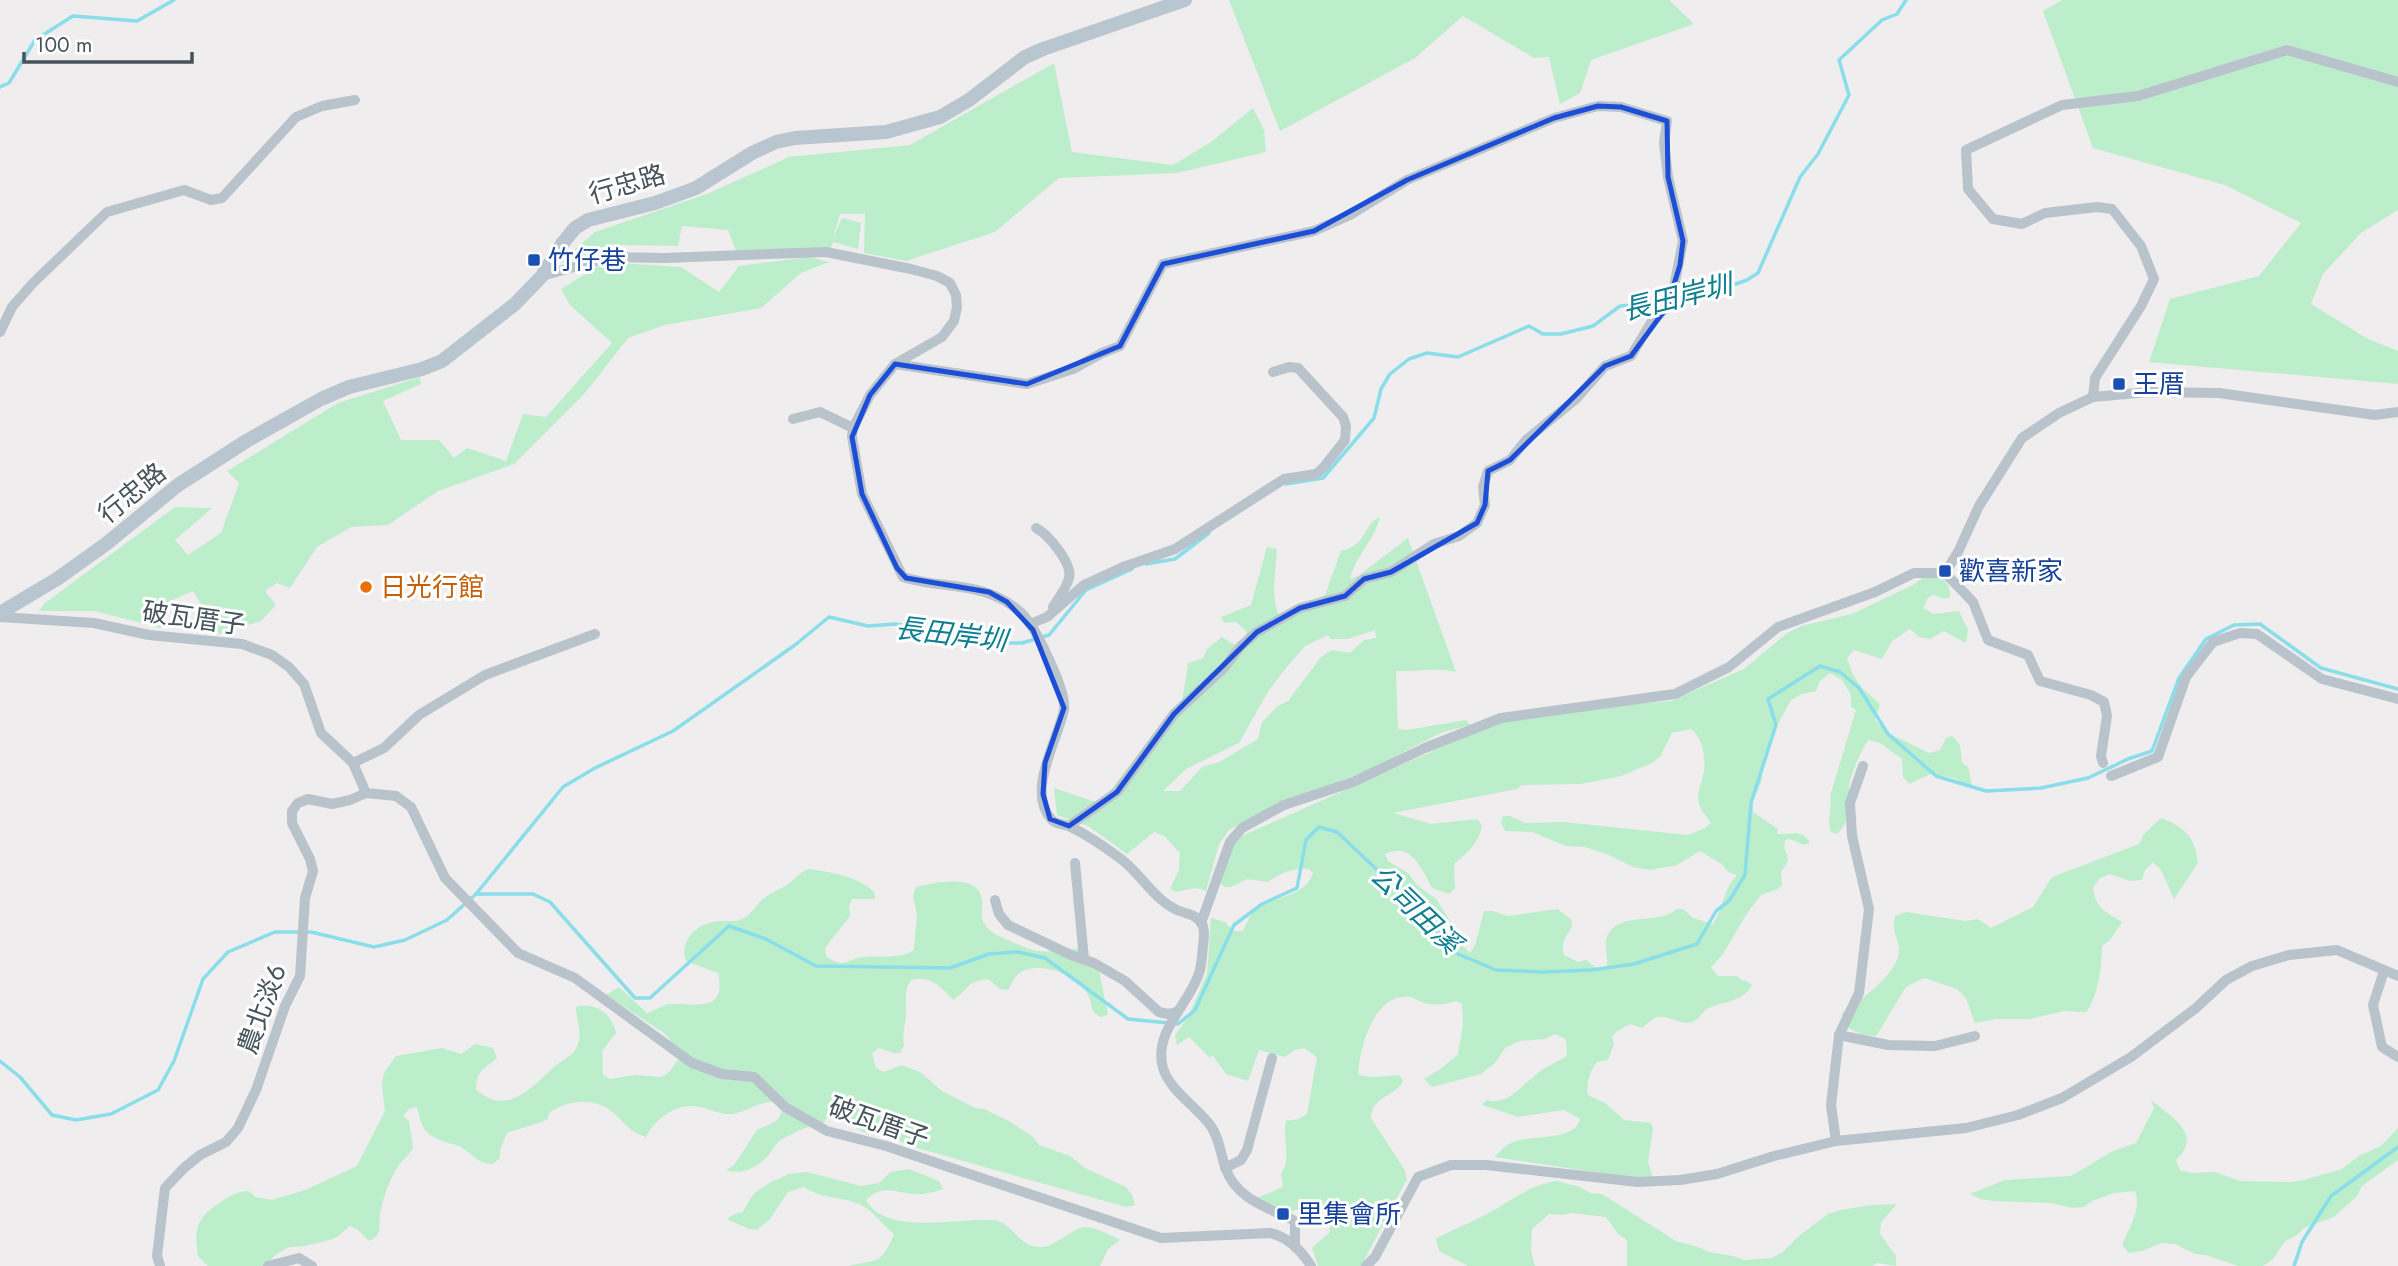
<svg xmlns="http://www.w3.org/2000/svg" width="2398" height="1266" viewBox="0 0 2398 1266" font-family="Jost,'Noto Sans TC',sans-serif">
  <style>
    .green { fill: #bceecb; fill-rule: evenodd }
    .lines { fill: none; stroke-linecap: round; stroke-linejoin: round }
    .stream { stroke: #89deea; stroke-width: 3.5 }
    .street { stroke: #b9c3cb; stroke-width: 10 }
    .secondary { stroke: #b9c6cf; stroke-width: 14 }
    .marked { fill: none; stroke: #1d4ed8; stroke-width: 5; stroke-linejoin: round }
    .transit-dot { fill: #1a4fb4; stroke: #fff; stroke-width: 2.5 }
    .food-dot { fill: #e8710a; stroke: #fff; stroke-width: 2.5 }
    .labels { text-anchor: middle; stroke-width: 6; stroke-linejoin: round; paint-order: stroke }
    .street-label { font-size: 26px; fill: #46535b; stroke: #fff }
    .transit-label { font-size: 26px; fill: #164399; stroke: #fff; text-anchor: start }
    .food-label { font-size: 26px; fill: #c56008; stroke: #fff; text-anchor: start }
    .water-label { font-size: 28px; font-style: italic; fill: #0e7f90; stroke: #fff }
  </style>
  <rect width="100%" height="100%" fill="#f0edee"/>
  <!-- green -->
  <g class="green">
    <path d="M1229 0H1669L1694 24 1591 60 1580 93 1560 104 1549 57 1534 58 1463 16 1415 58 1280 131Z"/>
    <path d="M2062 0H2398V210L2361 233 2323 274 2311 304 2368 339 2398 351V384L2149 362 2170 299 2259 276 2301 223 2225 185 2093 148 2043 11Z"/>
    <path d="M1054 63 1072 152 1173 165 1211 142 1253 108 1264 130 1266 152 1177 173 1059 178 995 232 906 261 864 253 865 214H840L833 238 842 218 861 223 858 249 833 242 831 248 736 251 728 230 682 226 678 246 616 245 577 260 559 263 595 232 707 194 789 157 910 145Z"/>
    <path d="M809 257 829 262 801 273 761 308 665 325 628 338 585 393 514 464 438 491 388 525 351 527 317 547 290 588 277 583 265 591 276 605 261 621 219 634 193 591 161 605V628L94 611H39L45 603 175 507 212 508 175 540 188 555 221 533 239 483 227 471 338 403 420 377 421 384 383 401 401 440H439L454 458 467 448 506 461 523 414 546 417 612 343 570 305 561 289 605 262 681 267 719 292 739 266Z"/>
    <path d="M1380 517C1375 540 1355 556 1350 579L1358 576 1408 538 1456 672C1436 667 1416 672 1396 671L1398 729 1407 730 1466 720 1470 725 1441 733 1366 771 1270 808 1229 830 1219 844 1206 891 1196 888 1176 892 1170 889 1179 870 1180 853 1164 836 1154 832 1127 854 1088 826 1057 815 1054 788 1096 802 1108 794 1164 720 1182 701 1188 665 1186 664 1203 658 1207 649 1222 637 1235 645 1242 641 1247 632 1236 622 1224 623 1221 617 1251 605 1267 547 1277 549C1276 569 1270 597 1279 615L1325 595 1341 551C1368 545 1362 525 1380 517ZM1375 630 1376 638 1364 640 1350 653 1332 650 1321 657 1288 701 1278 706 1262 722 1258 739 1219 762 1202 767 1180 791H1163L1186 769 1239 743 1269 690 1286 668 1305 646 1328 635 1331 639H1348Z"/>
    <path d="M1941 577C1947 582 1951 589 1950 597L1945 599 1933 595 1928 598 1923 608 1934 614 1959 611 1968 630 1966 643 1944 631 1930 639 1919 637 1910 629 1892 641 1882 659 1854 650 1847 658 1853 675 1863 689 1880 704 1875 720 1888 733 1929 753 1940 750 1946 738 1952 736 1960 745 1962 763 1968 767 1972 786C1965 786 1963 783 1956 779 1949 776 1940 777 1933 773L1909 784 1903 777 1902 759 1880 743 1869 740C1863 745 1849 779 1849 787 1849 796 1851 790 1852 798 1854 809 1844 828 1837 834L1831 832C1826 817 1833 810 1830 796L1856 710 1851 707V695L1842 680 1830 673 1820 681 1816 691 1802 694 1791 700 1788 705 1770 740 1761 767 1762 780 1753 801V812L1778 829 1777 834C1793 835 1801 828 1810 843L1804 845 1790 839 1785 840C1781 857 1796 853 1781 872L1782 885 1778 889 1761 895 1746 915 1723 954 1711 967 1718 976H1737L1741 980 1747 981 1752 985C1744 1002 1724 1001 1709 1008 1702 1011 1699 1020 1692 1022 1678 1027 1665 1009 1650 1021 1647 1023 1645 1026 1642 1028L1630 1024 1616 1032 1612 1037 1614 1044 1608 1060 1597 1062C1590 1070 1586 1085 1588 1095L1605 1103 1624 1120 1651 1123 1653 1128 1648 1162 1654 1181 1494 1157C1501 1152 1503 1146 1511 1143 1530 1134 1576 1142 1580 1119L1564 1110 1518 1117 1482 1105 1486 1100C1507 1107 1523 1084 1538 1073 1547 1066 1557 1062 1567 1056L1566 1039 1555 1034 1545 1039 1520 1041 1505 1048 1495 1063 1481 1074 1432 1087 1424 1079 1442 1068 1458 1054 1463 1025 1462 1004 1457 1001C1446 1004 1436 1006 1425 1003 1420 1002 1415 998 1410 997 1374 992 1360 1047 1358 1074 1369 1079 1386 1076 1399 1075L1403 1080C1398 1097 1372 1094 1371 1118L1404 1169 1407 1179 1361 1266H1318L1312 1248 1330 1232V1223L1326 1211 1312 1204 1290 1212 1257 1198 1283 1187 1281 1173C1292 1161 1282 1138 1286 1121L1298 1119 1307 1114 1317 1057 1304 1048 1295 1050 1285 1057 1259 1050 1248 1081 1226 1074 1213 1056 1209 1057 1189 1037 1177 1045 1175 1035 1187 1019 1207 974 1211 918 1225 922 1234 931H1243C1246 925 1249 916 1254 911 1272 896 1305 898 1313 873L1309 869C1293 868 1281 873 1268 882L1247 879 1231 887H1225L1219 882 1220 876 1237 838 1492 725 1541 712 1671 701 1744 669 1786 634 1801 626 1852 614 1913 585 1922 578ZM1691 729C1703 738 1707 760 1703 776 1701 783 1698 791 1698 798 1698 807 1706 816 1711 823L1705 828 1688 835 1564 822 1525 823 1510 816H1503L1501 823 1505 831 1532 832 1566 846 1585 847 1609 855 1633 867 1650 870 1677 865 1700 851 1723 865 1728 872 1737 875C1724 888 1723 909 1713 924L1693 918 1683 909H1676C1661 926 1617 910 1607 937 1603 947 1610 959 1606 970L1598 969 1586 960 1578 962 1564 955C1561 942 1565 938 1572 927L1571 919 1557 909 1508 916 1493 911H1484L1475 945 1470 953 1459 942 1454 927 1436 899 1417 885 1408 873 1388 861 1385 854C1412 841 1422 870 1432 888L1449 894 1455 888 1454 864C1467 853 1479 844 1482 825L1477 819 1431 824 1393 813 1517 789 1522 785 1581 784 1621 776 1654 762 1661 755 1672 733Z"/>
    <path d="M2161 818C2185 827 2195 837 2198 863L2174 899 2161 870 2153 862 2145 870 2142 880 2130 881 2109 874 2099 879 2093 888C2095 908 2106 912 2122 922L2110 940 2102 946C2102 964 2098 998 2086 1012L2064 1011 2030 1019H1996L1975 1023 1966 998 1957 989 1924 978 1906 987 1876 1036 1863 1035 1842 1025V1013C1860 1001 1901 972 1899 948 1897 934 1891 931 1895 916L1906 912 1965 921 1978 919 1991 928 2033 907 2052 877 2139 844 2144 834Z"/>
    <path d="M808 869C830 872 858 876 874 892L875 899H852L849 907 850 916 825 948 826 956C830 959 836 963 842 963 847 963 852 959 858 958 877 954 897 961 914 950L917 914 913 896 916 887C932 883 979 872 982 900 983 910 979 917 986 926 992 934 999 936 1008 940 1018 944 1028 950 1038 951 1052 953 1067 949 1081 948L1098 966 1108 1015 1101 1017C1089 1011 1093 1005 1088 995 1079 974 1040 961 1021 972 1014 976 1012 984 1008 990L1000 989 988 979C964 982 969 990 953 1000 942 987 929 975 911 980 903 991 907 1002 906 1015 905 1026 902 1034 904 1045L900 1053H893L879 1048 872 1053 876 1068 884 1072 902 1065 920 1072 942 1091 975 1108 984 1109 1007 1120 1032 1136 1039 1145 1070 1156 1085 1168 1126 1187 1132 1195 1135 1205 1126 1207 921 1149 877 1133 863 1132 843 1121 827 1118 822 1124C806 1126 795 1132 781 1140 776 1143 774 1148 770 1153 761 1166 742 1176 726 1170L734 1165 757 1130C773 1122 779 1125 784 1104 761 1097 753 1111 732 1114 722 1115 709 1109 700 1107 677 1102 656 1118 646 1137 629 1132 623 1121 611 1111 594 1097 566 1100 549 1113L547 1120 507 1133 500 1150V1158L493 1164C479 1164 474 1156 464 1149 459 1145 453 1144 448 1143 424 1135 422 1129 417 1107L409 1109 403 1116 409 1121 413 1148C409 1155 404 1159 399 1165 390 1178 383 1198 380 1213 378 1226 384 1234 369 1241L358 1230 350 1226 337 1237 330 1240 305 1246 289 1247 274 1256 267 1266H208L198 1256C194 1231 196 1218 218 1204 229 1196 235 1192 248 1191L256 1197 272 1200 305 1190 357 1166 385 1111 382 1087 383 1078 385 1071 396 1056 442 1048 461 1054 475 1044 493 1048 497 1058C485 1068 476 1071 476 1089 506 1118 532 1087 554 1067 560 1061 571 1057 575 1050 585 1035 576 1022 576 1007 594 1001 613 1014 616 1033L602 1051 603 1075 610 1079 635 1075 661 1077 668 1073 678 1060 670 1039 664 1033 606 995 619 987 647 1013C655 1011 664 1003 673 1004 697 1004 727 1012 718 973L686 961C679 943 694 926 712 922 723 919 734 924 744 918 753 913 756 905 763 899 770 893 779 890 787 885 794 880 799 873 808 869Z"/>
    <path d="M2151 1100C2171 1117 2204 1134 2176 1160L2180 1170 2191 1173 2215 1172 2240 1181 2291 1182 2304 1180 2342 1169 2359 1156 2381 1146 2398 1128V1160L2362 1186 2357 1196 2334 1217 2304 1228 2296 1236 2285 1241 2273 1259 2263 1266H2238L2206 1255 2195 1254 2175 1244 2162 1243 2142 1251 2129 1253 2122 1245C2129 1228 2142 1209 2135 1191L2114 1193 2092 1201 2084 1207 2072 1208 2051 1203 1993 1201 1980 1199 1970 1194 2005 1180 2071 1176 2113 1151 2136 1143 2154 1108Z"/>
    <path d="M909 1169 939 1181 943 1189C934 1192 924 1195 915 1194 895 1193 883 1183 866 1200 885 1236 960 1218 992 1220 1013 1221 1018 1248 1041 1247 1049 1247 1054 1243 1061 1239 1067 1236 1077 1227 1085 1227 1094 1227 1111 1235 1120 1240L1108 1249 1100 1266H848C877 1259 881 1266 894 1234 882 1225 875 1212 861 1205 842 1196 820 1199 804 1187L788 1192 770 1219 757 1230 749 1229 727 1219 734 1214 743 1212 751 1197 756 1192 771 1182 789 1174 807 1172 861 1186 879 1183 891 1172Z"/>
    <path d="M1556 1181 1580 1187 1590 1193 1602 1194 1676 1241 1698 1247 1709 1252 1733 1256 1744 1260 1772 1258 1783 1252 1800 1235 1828 1214 1840 1210 1872 1205 1897 1204 1881 1222 1880 1234 1896 1256V1266L1877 1263 1872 1266H1627V1240L1618 1234 1606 1217 1572 1213 1562 1215 1549 1214 1532 1229 1531 1251 1535 1266H1468L1439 1251 1436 1239C1451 1230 1466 1225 1481 1217 1506 1205 1528 1185 1556 1181Z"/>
  </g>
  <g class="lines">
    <!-- stream -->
    <g class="stream">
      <path d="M0 87 9 83 35 40 73 16 137 21 174 0"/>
      <path d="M1286 484 1323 478 1374 418 1381 389 1390 374 1409 359 1427 353 1458 357 1529 326 1543 334H1561L1593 326 1620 306 1691 300 1747 280 1758 273 1800 177 1818 154 1849 95 1839 60 1882 20 1897 14 1906 0"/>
      <path d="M1146 564 1175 559 1209 533"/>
      <path d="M476 894H533L550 902 635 998H650L729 926 766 939 816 966 950 968 989 954 1018 952 1045 958 1128 1019 1178 1024 1195 1010 1234 925 1262 904 1297 888 1306 840 1319 827 1337 832 1391 883 1458 954 1496 970 1543 972 1591 970 1634 964 1697 944 1716 911 1729 901 1745 875 1751 803 1776 725 1768 699 1820 666 1840 672 1859 688 1888 734 1936 776 1986 791 2041 788 2088 778 2128 759 2152 751 2179 678 2206 639 2234 625 2260 624 2321 668 2398 689"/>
      <path d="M0 1061 20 1077 52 1115 76 1120 111 1114 158 1090 174 1061 203 979 228 952 275 932H311L374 947 405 940 447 920 476 894 563 787 595 768 673 731 795 645 829 617 868 626 896 624 983 643H1022L1049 635 1086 590 1132 569"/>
      <path d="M2294 1266 2302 1242 2331 1196 2398 1147"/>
    </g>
    <!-- street -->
    <g class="street">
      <path d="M2398 82 2287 50 2138 96 2062 105 1966 150 1968 189 1993 219 2022 224 2045 213 2097 207 2112 209 2141 246 2154 279 2141 306 2095 378 2093 397 2149 392 2219 393 2375 415 2398 412"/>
      <path d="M542 276 610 257 664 258 826 252 911 269 937 276 950 283 956 295 957 307 954 321 942 337 895 364 870 395 853 428 852 437 862 494 903 577C936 588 973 582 1005 601 1012 605 1020 611 1025 617 1037 631 1067 692 1064 709 1059 738 1025 792 1052 820 1057 825 1065 824 1071 827 1089 836 1105 847 1121 859 1140 873 1153 898 1175 909 1184 914 1196 913 1202 924 1205 930 1204 939 1203 945 1202 955 1202 967 1198 976 1187 1006 1153 1033 1163 1068 1170 1091 1196 1106 1210 1125 1220 1138 1220 1154 1226 1169 1236 1199 1269 1208 1295 1221V1247"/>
      <path d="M0 332 12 307 33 283 107 212 184 190 211 200 222 198 296 117 322 106 355 100"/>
      <path d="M895 364 1027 384 1073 369 1102 353 1120 346 1163 264 1314 231 1350 215 1407 180 1554 118 1598 106 1621 107 1667 121 1664 143 1668 177 1683 241 1673 292 1667 307 1652 321 1631 356 1605 366 1576 399 1526 440 1510 460 1488 471 1483 487 1485 505 1477 523 1459 536 1434 544 1391 572 1364 579 1345 596 1300 608 1257 632 1241 646 1224 668 1174 714 1117 792 1069 826"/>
      <path d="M793 419 820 412 853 428"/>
      <path d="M1036 528C1048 534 1073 564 1069 578 1067 587 1058 599 1053 607"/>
      <path d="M1945 573 1973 602 1988 640 2028 655 2040 681 2091 695 2104 702 2107 716 2101 756 2103 763"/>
      <path d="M0 617 94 623 149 635 242 644 272 655 289 667 304 684 321 733 353 763 366 793 396 796 411 807 445 878 518 953 575 978 692 1063 722 1074 754 1077 785 1107 827 1131 886 1146 1161 1238 1270 1233C1288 1237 1301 1250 1311 1266"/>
      <path d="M1030 624 1047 617 1084 585 1123 567 1175 549 1284 479 1316 474 1323 468 1345 440 1346 426 1343 417 1298 368 1289 367 1273 372"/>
      <path d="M353 763 384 748 419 715 485 675 595 634"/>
      <path d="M2111 776 2158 757 2186 677 2213 642 2240 633 2257 634 2322 679 2398 699"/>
      <path d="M1075 863 1084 959"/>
      <path d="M995 900 999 914 1008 925 1071 955 1094 963 1125 981 1159 1012 1168 1014 1176 1012"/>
      <path d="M1201 923 1230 842 1242 828 1284 805 1353 782 1425 748 1501 718 1675 694 1729 667 1778 627 1875 592 1914 573H1945L1958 552 1979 506 2022 438 2059 413 2093 397"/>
      <path d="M2384 971 2373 1005 2382 1047 2398 1057"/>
      <path d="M1839 1035 1888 1045 1935 1046 1975 1036"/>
      <path d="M1836 1141 1831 1105 1839 1035 1859 993 1869 909 1852 836 1850 803 1863 766"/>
      <path d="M1225 1168 1241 1160 1247 1150 1272 1058"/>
      <path d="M160 1266 157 1256 165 1188 184 1168 200 1155 226 1142 238 1128 256 1090 285 1006 300 976 305 898 313 871 310 859 292 823V811L298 803 308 799 332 804 350 800 366 793"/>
      <path d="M268 1266 299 1258 312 1266"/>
      <path d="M1366 1266 1375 1257 1418 1177 1451 1165H1486L1638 1182 1680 1180 1717 1174 1774 1156 1836 1141 1966 1128 2018 1115 2062 1098 2131 1057 2196 1008 2226 980 2252 966 2289 955 2337 950 2398 976"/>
    </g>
    <!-- secondary -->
    <path class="secondary" d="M0 613 57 579 106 544 178 485 248 440 321 399 349 387 422 369 442 361 515 304 542 276 562 244 575 228 588 220 655 203 696 188 752 153 776 142 795 138 886 132 940 117 969 100 1025 57 1043 49 1185 0"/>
  </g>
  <!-- marked area -->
  <path class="marked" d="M1598 106 1621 107 1667 121 1668 177 1683 241 1680 265 1667 307 1631 356 1605 366 1510 460 1488 471 1485 505 1477 523 1391 572 1364 579 1345 596 1300 608 1257 632 1174 714 1117 792 1069 826 1050 819 1043 794 1045 763 1064 708 1033 630 1007 602 989 592 906 578 897 568 862 494 852 437 870 395 895 364 1027 384 1120 346 1163 264 1314 231 1407 180 1554 118Z"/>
  <!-- markers -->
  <g class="transit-dot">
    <rect x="527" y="253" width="14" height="14" rx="3.5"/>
    <rect x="2112" y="377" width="14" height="14" rx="3.5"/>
    <rect x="1938" y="564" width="14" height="14" rx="3.5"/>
    <rect x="1276" y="1207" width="14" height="14" rx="3.5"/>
  </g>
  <circle class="food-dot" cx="366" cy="587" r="7"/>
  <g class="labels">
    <!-- street labels -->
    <g class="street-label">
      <text transform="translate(627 184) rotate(-16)" y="9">行忠路</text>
      <text transform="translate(132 493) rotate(-39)" y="9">行忠路</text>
      <text transform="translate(194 618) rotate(8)" y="9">破瓦厝子</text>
      <text transform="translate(262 1009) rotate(-70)" y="9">農北淡6</text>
      <text transform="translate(879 1122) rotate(19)" y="9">破瓦厝子</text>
    </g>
    <!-- transit labels -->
    <g class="transit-label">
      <text x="548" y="269">竹仔巷</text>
      <text x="2133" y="393">王厝</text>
      <text x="1959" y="580">歡喜新家</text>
      <text x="1297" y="1223">里集會所</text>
    </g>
    <!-- food labels -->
    <g class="food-label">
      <text x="380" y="596">日光行館</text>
    </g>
    <!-- water labels -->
    <g class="water-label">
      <text transform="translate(1677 297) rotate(-14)" y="10">長田岸圳</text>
      <text transform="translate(951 634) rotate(7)" y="10">長田岸圳</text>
      <text transform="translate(1416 909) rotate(44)" y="10">公司田溪</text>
    </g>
  </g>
  <!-- scale -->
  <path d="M24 52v10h168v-10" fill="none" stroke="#46535b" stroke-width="3.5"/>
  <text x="35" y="52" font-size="21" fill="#46535b" stroke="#ffffff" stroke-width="5" paint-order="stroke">100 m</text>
</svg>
